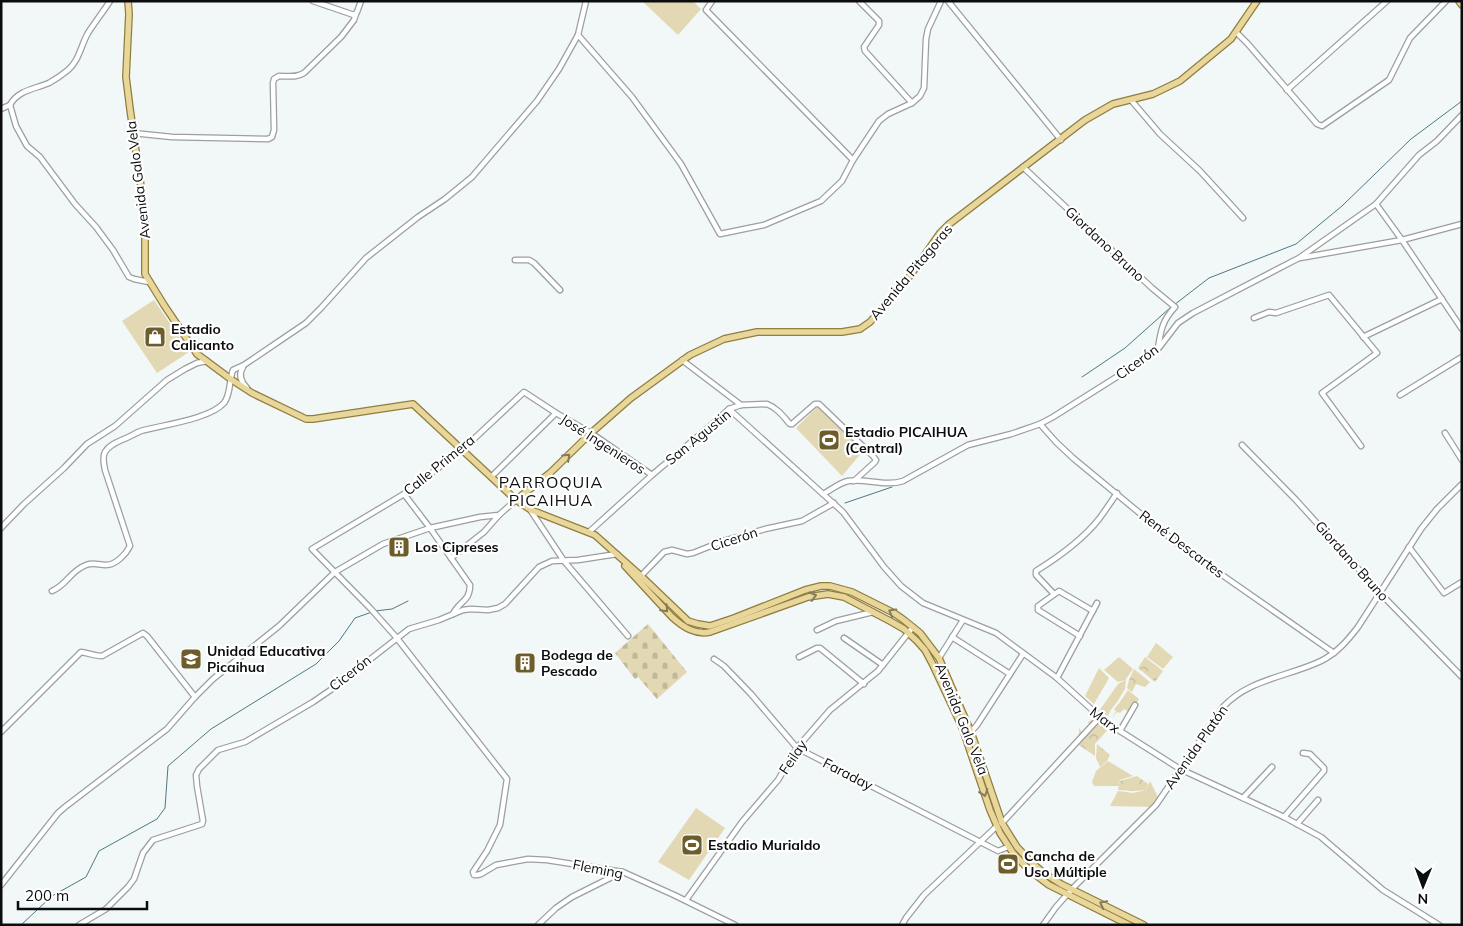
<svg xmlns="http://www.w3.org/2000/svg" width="1463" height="926" viewBox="0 0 1463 926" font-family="Mulish,sans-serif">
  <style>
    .grass { fill: #e3d8b4 }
    .forest { fill: url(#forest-crowns) }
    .cemetery { fill: url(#cemetery-stones) }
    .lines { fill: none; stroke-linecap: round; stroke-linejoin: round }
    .stream { stroke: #4d7984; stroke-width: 1 }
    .minor-casing { stroke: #9b9fa0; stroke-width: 7 }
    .major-casing { stroke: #907e3e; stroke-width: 8 }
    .minor { stroke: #fff; stroke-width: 4.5 }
    .major { stroke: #e8d69b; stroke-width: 5.5 }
    .oneway { stroke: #857b5b }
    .labels { text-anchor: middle; stroke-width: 4.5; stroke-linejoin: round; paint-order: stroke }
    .street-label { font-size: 14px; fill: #0b0c0d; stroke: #fff }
    .poi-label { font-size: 14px; font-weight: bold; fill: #0b0c0d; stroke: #fff; text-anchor: start }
    .quarter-label { font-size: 16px; letter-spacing: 1px; fill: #0b0c0d; stroke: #fff }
  </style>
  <defs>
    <pattern id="forest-crowns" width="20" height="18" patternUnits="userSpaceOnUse" patternTransform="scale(1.25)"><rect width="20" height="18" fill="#e3d8b4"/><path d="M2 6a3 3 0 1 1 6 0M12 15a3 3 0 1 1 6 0" fill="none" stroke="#c1b89a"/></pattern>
    <pattern id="cemetery-stones" width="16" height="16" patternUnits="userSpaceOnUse" patternTransform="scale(1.25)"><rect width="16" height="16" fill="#e3d8b4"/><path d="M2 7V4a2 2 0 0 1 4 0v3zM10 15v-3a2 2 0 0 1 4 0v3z" fill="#c1b89a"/></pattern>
  </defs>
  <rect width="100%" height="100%" fill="#f2f7f8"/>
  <!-- grass -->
  <g class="grass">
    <path d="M693 1 701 9 678 35 643 2Z"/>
    <path d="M154 300 189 352 157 373 122 321Z"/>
    <path d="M818 406 863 451 842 476 796 428Z"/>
    <path d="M1156 643 1173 657 1163 669 1147 657Z"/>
    <path d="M1119 657 1133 669 1126 679 1125 689 1117 702 1110 711 1108 716 1099 711 1118 684 1125 680 1118 682 1104 670Z"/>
    <path d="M1099 668 1109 678 1094 704 1085 696Z"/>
    <path d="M1128 690 1139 699 1129 717V712L1124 709 1120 713 1117 712 1112 718 1116 711 1114 709 1120 702Z"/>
    <path d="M1108 761 1133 776 1120 780 1119 786H1094L1092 782 1096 771Z"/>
    <path d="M1150 781 1159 799 1152 807 1110 806 1118 791 1133 793 1146 790Z"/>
    <path d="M696 808 725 828 689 880 658 862Z"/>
    <path d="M1004 853 1020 864 1014 875 997 863Z"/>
  </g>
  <!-- forest -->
  <g class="forest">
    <path d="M1145 657 1163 671 1155 682 1138 668Z"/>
    <path d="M1134 669 1150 682 1145 687 1136 684 1132 692 1127 688 1129 680Z"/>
    <path d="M1093 711 1111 726 1095 744V756L1079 745V728L1084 735 1091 727 1088 722 1094 719Z"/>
    <path d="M1097 744 1110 755 1107 761 1100 767 1096 757Z"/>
    <path d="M1137 776 1148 784 1146 790 1134 791 1118 790 1120 781Z"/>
  </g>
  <!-- cemetery -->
  <path class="cemetery" d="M648 624 687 672 657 699 638 677 635 679 615 653Z"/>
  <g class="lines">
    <!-- stream -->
    <g class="stream">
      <path d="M1174 305 1209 278 1296 244 1342 206 1411 139 1462 101"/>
      <path d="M1082 377 1125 348 1171 307"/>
      <path d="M845 503 892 487"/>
      <path d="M375 611 392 609 408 601"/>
      <path d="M21 925 52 896 86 877 99 851 157 819 165 808 168 766 211 729 316 664 339 641 355 618 372 612"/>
    </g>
    <!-- minor casing -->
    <g class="minor-casing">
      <g id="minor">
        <path d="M313 1 354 15 357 12 361 1"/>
        <path d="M712 1 706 10 853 160"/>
        <path d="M859 1 879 21V25L864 47 865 51 912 103 920 96 924 88 926 39 928 29 941 1"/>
        <path d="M948 1 1061 140"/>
        <path d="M1236 32 1248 44 1317 124 1322 126 1389 80 1410 38 1446 1"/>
        <path d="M578 35 632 97 681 164 720 234 764 225 821 201 842 181 853 160 879 121 888 114 912 103"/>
        <path d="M1287 90 1387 1"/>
        <path d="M1131 100 1160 134 1200 171 1243 218"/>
        <path d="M10 105 16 126 27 146 40 157 75 204 96 227 113 250 129 277 134 279 149 282"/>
        <path d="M1 109 10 105C18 90 35 89 49 83 56 79 62 75 68 70 79 61 81 45 88 33 95 22 103 12 110 1"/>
        <path d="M133 133 172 137 268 139 272 137 274 130 273 83 274 79 279 76C288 76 296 78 304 73L341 37 354 20 356 14"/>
        <path d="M1023 167 1152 288 1175 307C1162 321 1161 330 1158 348"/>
        <path d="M1376 204 1402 240 1462 329"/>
        <path d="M1300 258 1402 240 1462 224"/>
        <path d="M515 260H529L534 263 560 290"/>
        <path d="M1254 318 1269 312 1276 313 1329 295 1377 353 1322 393 1361 446"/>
        <path d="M1363 337 1442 299"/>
        <path d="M682 360 741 405"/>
        <path d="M243 367C238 375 241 382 247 388"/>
        <path d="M1400 395 1462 357"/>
        <path d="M729 409 823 494"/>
        <path d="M1040 424 1056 442 1073 458 1148 520 1182 547 1334 653"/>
        <path d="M1445 433 1462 460"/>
        <path d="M1242 445 1296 500 1380 593 1462 677"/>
        <path d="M652 475 591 433 556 413 524 392 462 450 404 494 312 549 371 609 396 637 507 779 500 825 487 851 473 872 474 875H477L481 874 496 865 528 859 547 860 623 872 674 895 735 925"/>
        <path d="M491 477 556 413"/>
        <path d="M404 494 430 528 470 585C470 602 459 601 453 614"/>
        <path d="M531 511 564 561 628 636"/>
        <path d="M1 528 24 504 64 468 87 444 115 426 167 380 185 369 197 363 207 361"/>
        <path d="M589 532 652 475 709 427 729 409 741 405 767 404C777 408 783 416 790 424H792L815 404H819L873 456 876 460 875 462 854 481"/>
        <path d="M1409 547 1444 593 1462 582"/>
        <path d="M451 558 484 532 499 515"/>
        <path d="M641 576 664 552 672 550 687 554 693 553 723 541 765 529 802 521 834 503"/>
        <path d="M52 591C67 585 70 571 86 565 94 562 98 565 106 565 116 565 126 554 130 546L105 470C104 465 102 457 105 452 109 445 117 442 124 439 130 437 135 433 141 431 162 425 210 419 224 403 231 394 229 380 233 370L244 365 306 323 321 308 366 258 418 217 445 199 472 177 537 101 559 69 578 35 586 1"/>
        <path d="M1054 594 1036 575V571C1057 558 1084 538 1099 519 1105 511 1111 502 1117 493"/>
        <path d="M817 630 836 621 873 612"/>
        <path d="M1080 636 1038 610V606L1059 591 1093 611"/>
        <path d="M952 637 1010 674"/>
        <path d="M844 638 883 665"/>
        <path d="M799 657 817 648H820L864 684"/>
        <path d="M939 658 963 620"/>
        <path d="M714 659 724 666 751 694 797 748 998 851 1008 847"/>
        <path d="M1057 678 1097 603"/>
        <path d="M1120 731 1135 705"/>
        <path d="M1 732 81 652C89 653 94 656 102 656L143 633 147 636 195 697"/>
        <path d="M970 733 977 725 1023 654"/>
        <path d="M1243 798 1272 767"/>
        <path d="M1284 817 1324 771V768L1310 754 1303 753"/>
        <path d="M1002 823 1100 717"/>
        <path d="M1297 824 1318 800"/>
        <path d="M1 885 58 813 65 807 167 729 195 697 213 679 279 626 335 572 383 544 430 528 480 517 499 515 516 500"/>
        <path d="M686 900 742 822 778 780 797 748 830 710 878 671 913 627"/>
        <path d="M79 925 106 909 128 887 134 879 143 853 153 840 202 824 203 821 197 786 196 775 199 769 218 750 245 742 313 702 332 689 409 629 439 620 463 610 471 609 488 610 498 608 505 604 539 567 552 561 578 560 617 554"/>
        <path d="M538 925 556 908 572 897 622 872"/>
        <path d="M902 925 906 918 924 895 997 826"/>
        <path d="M1043 925 1056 907 1072 889 1156 805 1223 707C1249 679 1287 677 1321 661 1337 653 1348 640 1358 627L1421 529 1437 509 1462 484"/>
        <path d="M1439 925 1383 890 1321 837 1284 817 1180 769 1120 731 1100 717 1057 678 996 633 923 603 901 586 884 567 843 512 823 494C831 490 839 483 848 481 866 478 885 487 903 481L968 445 1011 434 1040 424 1053 417 1150 356 1158 349 1178 323 1193 313 1299 258 1376 204 1419 155 1437 141 1462 115"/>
      </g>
    </g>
    <!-- major casing -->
    <g class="major-casing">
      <g id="major">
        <path d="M128 1 129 14 126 77 130 109 143 201 145 224V274L164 305 197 354 232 380 252 393 306 419H313L413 404 516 500 531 510 595 535 641 576 688 621 698 624 710 626 734 618 805 590 821 586H830L852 592 894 613 904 620 920 633 939 658 971 732 1002 823 1017 847 1031 862 1045 874 1061 884 1144 925"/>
        <path d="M1459 1 1462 5"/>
        <path d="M516 500 550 473 591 433 631 398 690 355 724 339 757 332H842L860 329 870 322 910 276 940 233 948 225 1085 120 1113 104 1153 94 1180 81 1231 39 1257 1"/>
        <path d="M625 566 672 617C683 627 695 635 710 632L808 597 828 594 844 597 890 621 904 629 917 641 925 650 932 663 962 727 990 810 1000 833 1013 853 1028 869 1049 885 1129 925"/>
      </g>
    </g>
    <!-- minor -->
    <use href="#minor" class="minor"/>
    <!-- major -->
    <use href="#major" class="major"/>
  </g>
  <!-- one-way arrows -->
  <defs><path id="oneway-chevron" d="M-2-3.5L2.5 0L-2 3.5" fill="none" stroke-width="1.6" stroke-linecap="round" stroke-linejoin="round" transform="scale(1.25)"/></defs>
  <g class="oneway">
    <use href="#oneway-chevron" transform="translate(567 457) rotate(-44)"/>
    <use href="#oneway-chevron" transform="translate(813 596) rotate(-14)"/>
    <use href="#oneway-chevron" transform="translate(665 609) rotate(47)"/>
    <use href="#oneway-chevron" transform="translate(892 612) rotate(-151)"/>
    <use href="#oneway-chevron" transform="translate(984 793) rotate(71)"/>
    <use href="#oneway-chevron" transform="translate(1103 904) rotate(-153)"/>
  </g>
  <!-- icons -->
  <defs>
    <g id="shop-square" transform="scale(1.125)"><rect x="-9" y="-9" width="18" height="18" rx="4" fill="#6c5d2a" stroke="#fff"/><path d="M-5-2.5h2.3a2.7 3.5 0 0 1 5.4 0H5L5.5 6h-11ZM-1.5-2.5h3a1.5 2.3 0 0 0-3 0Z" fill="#fff"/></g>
    <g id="stadium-square" transform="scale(1.125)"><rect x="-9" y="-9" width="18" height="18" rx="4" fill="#6c5d2a" stroke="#fff"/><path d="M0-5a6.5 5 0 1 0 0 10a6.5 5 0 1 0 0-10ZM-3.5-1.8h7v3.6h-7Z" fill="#fff"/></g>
    <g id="building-square" transform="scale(1.125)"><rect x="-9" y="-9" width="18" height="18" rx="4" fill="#6c5d2a" stroke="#fff"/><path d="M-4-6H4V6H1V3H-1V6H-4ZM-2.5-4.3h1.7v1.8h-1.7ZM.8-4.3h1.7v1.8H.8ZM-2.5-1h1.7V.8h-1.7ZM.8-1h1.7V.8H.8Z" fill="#fff"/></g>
    <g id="school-square" transform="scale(1.125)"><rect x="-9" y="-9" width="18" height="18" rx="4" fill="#6c5d2a" stroke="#fff"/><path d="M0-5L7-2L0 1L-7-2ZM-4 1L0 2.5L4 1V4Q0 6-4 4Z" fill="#fff"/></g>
  </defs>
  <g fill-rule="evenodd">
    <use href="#shop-square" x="155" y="337"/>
    <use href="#stadium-square" x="829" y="440"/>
    <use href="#building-square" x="399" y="547"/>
    <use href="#school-square" x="191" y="659"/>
    <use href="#building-square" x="525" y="663"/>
    <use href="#stadium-square" x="692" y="845"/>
    <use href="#stadium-square" x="1008" y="864"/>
  </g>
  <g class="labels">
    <!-- street labels -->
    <g class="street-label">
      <text transform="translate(138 180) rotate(-97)" y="5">Avenida Galo Vela</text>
      <text transform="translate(1105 244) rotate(43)" y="5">Giordano Bruno</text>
      <text transform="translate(911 272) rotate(-50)" y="5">Avenida Pitagoras</text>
      <text transform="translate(1137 362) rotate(-36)" y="5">Cicerón</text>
      <text transform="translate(698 437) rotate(-39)" y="5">San Agustin</text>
      <text transform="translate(603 444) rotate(33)" y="5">José Ingenieros</text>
      <text transform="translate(439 465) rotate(-39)" y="5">Calle Primera</text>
      <text transform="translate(734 539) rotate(-18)" y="5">Cicerón</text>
      <text transform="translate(1182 544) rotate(37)" y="5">René Descartes</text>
      <text transform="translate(1352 561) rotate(48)" y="5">Giordano Bruno</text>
      <text transform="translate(350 673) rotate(-38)" y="5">Cicerón</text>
      <text transform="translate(962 719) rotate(68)" y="5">Avenida Galo Vela</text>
      <text transform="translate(1105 720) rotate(37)" y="5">Marx</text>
      <text transform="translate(1196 747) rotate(-55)" y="5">Avenida Platón</text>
      <text transform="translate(793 757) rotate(-56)" y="5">Feilay</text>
      <text transform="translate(848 774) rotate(27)" y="5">Faraday</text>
      <text transform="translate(598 869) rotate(11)" y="5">Fleming</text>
    </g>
    <!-- poi labels -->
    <g class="poi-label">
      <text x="171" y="334">Estadio<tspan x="171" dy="16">Calicanto</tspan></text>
      <text x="845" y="437">Estadio PICAIHUA<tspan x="845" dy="16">(Central)</tspan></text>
      <text x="415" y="552">Los Cipreses</text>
      <text x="207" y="656">Unidad Educativa<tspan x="207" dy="16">Picaihua</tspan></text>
      <text x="541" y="660">Bodega de<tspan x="541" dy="16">Pescado</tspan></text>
      <text x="708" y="850">Estadio Murialdo</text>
      <text x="1024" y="861">Cancha de<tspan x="1024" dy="16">Uso Múltiple</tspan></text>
    </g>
    <!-- quarter labels -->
    <g class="quarter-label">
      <text x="551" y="488">PARROQUIA<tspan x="551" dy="18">PICAIHUA</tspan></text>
    </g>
  </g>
  <!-- border -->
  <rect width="1463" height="926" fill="none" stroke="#0b0c0d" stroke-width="5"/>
  <!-- north arrow -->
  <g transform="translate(1423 886) rotate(181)" stroke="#ffffff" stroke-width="4" paint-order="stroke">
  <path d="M0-4L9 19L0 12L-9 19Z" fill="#0b0c0d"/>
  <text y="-8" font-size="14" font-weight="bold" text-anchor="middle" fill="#0b0c0d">N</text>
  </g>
  <!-- scale -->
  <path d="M18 901v8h129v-8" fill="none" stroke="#0b0c0d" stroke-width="2.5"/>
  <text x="25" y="901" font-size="15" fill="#0b0c0d" stroke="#ffffff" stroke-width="4" paint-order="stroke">200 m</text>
</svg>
